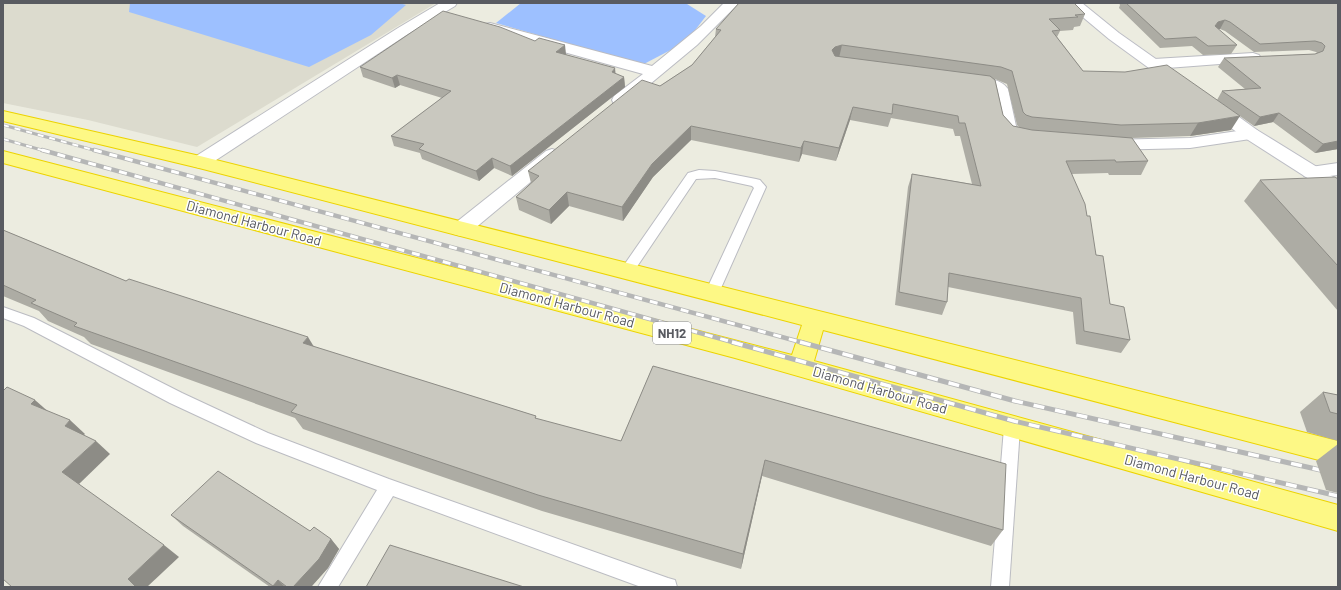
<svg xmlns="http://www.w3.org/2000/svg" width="1341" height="590" viewBox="0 0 1341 590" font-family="Barlow,sans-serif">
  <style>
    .education { fill: #dcdbce }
    .water { fill: #9dc0ff }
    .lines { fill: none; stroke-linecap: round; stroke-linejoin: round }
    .lane-casing { stroke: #bbbcc2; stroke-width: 2 }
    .street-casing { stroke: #bbbcc2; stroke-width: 2 }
    .secondary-casing { stroke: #bdbec6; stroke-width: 2 }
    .highway-casing { stroke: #ecd300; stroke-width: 2 }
    .lane { fill: #fff; fill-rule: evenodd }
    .street { fill: #fff; fill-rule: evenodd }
    .secondary { fill: #fff; fill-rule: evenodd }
    .highway { fill: #fdf885; fill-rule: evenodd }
    .rail-far2-casing { stroke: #b5b6b6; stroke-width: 3 }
    .rail-far1-casing { stroke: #b5b6b6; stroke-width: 4.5 }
    .rail-casing { stroke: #b5b6b6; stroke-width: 5 }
    .rail-far2 { stroke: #fff; stroke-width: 2; stroke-dasharray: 6; stroke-linecap: butt }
    .rail-far1 { stroke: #fff; stroke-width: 3; stroke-dasharray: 8; stroke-linecap: butt }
    .rail { stroke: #fff; stroke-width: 3.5; stroke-dasharray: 11; stroke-linecap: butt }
    .wall { fill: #adaca4; fill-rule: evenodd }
    .shaded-wall { fill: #8d8c86 }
    .building { fill: #c9c8bf; stroke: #8d8c86 }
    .labels { text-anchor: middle; stroke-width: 3; stroke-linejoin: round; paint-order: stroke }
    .shield { fill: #fff; stroke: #8b8c90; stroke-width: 1 }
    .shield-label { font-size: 13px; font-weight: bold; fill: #595b61 }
    .street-label { font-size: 14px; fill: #595b61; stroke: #fff }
  </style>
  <rect width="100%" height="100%" fill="#ecece0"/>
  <!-- education -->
  <path class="education" d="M3 3H436L197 147 88 120 3 103Z"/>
  <!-- water -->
  <g class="water">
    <path d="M130 3H399L406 5 371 35 309 67 129 12Z"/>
    <path d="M521 3H682L687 4 706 16 686 42 642 65 496 23Z"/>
  </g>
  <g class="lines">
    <!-- lane casing -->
    <g class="lane-casing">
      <g id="lane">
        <path d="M699 170 715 171 756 179 760 180 766 187 717 297 712 298 707 297 705 293 752 192 754 188 752 186 715 178 696 179 632 274 627 276 622 274 620 271 622 268 688 173Z"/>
        <path d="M3 307 34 318 182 393 268 433 389 479 668 578 675 580 677 587H641L393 496 338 587H318L377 490 256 443 170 403 24 326 3 318Z"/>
        <path d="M1012 421 1018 423 1020 428 1009 587H991L1004 428 1006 423Z"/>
      </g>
    </g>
    <!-- street casing -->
    <g class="street-casing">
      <g id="street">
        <path d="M440 3H457L455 6 408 34 207 166 200 168 193 166 191 162 193 158 398 28Z"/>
        <path d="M724 3H739L697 45 626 104 620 105 614 104 612 100 614 96 643 74 485 30 483 27 485 24 490 23 652 66 701 26Z"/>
        <path d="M1253 53 1259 55 1261 58 1259 61 1154 69 1148 67 1146 64 1148 61 1154 59Z"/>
        <path d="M968 76C981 78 1000 77 1008 89L1016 126 1020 130 1031 133 1034 137 1031 141C1019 144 1006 138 999 128L992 92 986 88 962 84 960 81 962 78Z"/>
        <path d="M1251 129 1257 130 1260 134 1257 138 1190 148 1107 150 1101 149 1098 145 1101 141 1107 140 1190 138Z"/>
        <path d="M552 149 558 151 561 155 558 159 468 234 461 236 454 234 451 229 454 224 546 151Z"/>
        <path d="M1338 163V175L1311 178 1304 176 1302 172 1304 168Z"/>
      </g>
    </g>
    <!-- secondary casing -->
    <g class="secondary-casing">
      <g id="secondary">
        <path d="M1066 3H1082L1119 33 1187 81 1189 84 1187 87 1181 89 1175 87 1109 39Z"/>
        <path d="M1211 100 1217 101 1257 130 1338 180V195L1331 193 1245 138 1205 109 1203 105 1205 101Z"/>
      </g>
    </g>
    <!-- highway casing -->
    <g class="highway-casing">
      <path id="highway" d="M3 111 200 156 1338 441V465L823 330 814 361 1338 505V531L735 358 3 163V151L792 355 802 325 199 168 3 121Z"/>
    </g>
    <!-- lane -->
    <use href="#lane" class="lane"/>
    <!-- street -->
    <use href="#street" class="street"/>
    <!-- secondary -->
    <use href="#secondary" class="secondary"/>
    <!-- highway -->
    <use href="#highway" class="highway"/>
    <!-- rail-far2 casing -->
    <g class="rail-far2-casing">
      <g id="rail-far2">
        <path d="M3 125 97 151"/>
        <path d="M3 139 45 151"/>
      </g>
    </g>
    <!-- rail-far1 casing -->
    <g class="rail-far1-casing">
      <g id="rail-far1">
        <path d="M42 150 736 343"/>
        <path d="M94 150 804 343"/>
      </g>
    </g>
    <!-- rail casing -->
    <g class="rail-casing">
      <g id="rail">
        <path d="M732 342 1014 421 1338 496"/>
        <path d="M800 342 1015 401 1338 474"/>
      </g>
    </g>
    <!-- rail-far2 -->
    <use href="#rail-far2" class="rail-far2"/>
    <!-- rail-far1 -->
    <use href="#rail-far1" class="rail-far1"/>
    <!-- rail -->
    <use href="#rail" class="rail"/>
  </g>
  <!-- wall -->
  <g class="wall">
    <path d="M1119 3H1338V149L1315 153 1273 122 1254 126 1217 100 1222 91 1245 89 1218 67 1224 58 1315 54 1317 53 1316 52 1309 50 1254 52 1225 31 1220 29H1218L1237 45 1231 54 1203 55 1192 46 1160 48 1119 8 1120 5Z"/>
    <path d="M1085 14 1080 26 1074 27 1073 30 1060 31 1057 37 1083 71 1231 130 1190 136 1132 138 1148 161 1141 175H1109L1108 173 1072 174 1087 216 1096 255 1110 304 1130 340 1121 353 1076 344 1073 312 948 287 947 302 942 315 895 305 908 187 912 174 972 184 960 136H955L953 129 891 118 888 127 850 120 836 161 802 154 799 162 691 140 653 177 623 221 569 206 551 224 519 210 516 197 531 183 528 171 660 86 692 65 715 37 716 29ZM995 79 1007 84 1017 125 1020 128 1013 126 1003 115Z"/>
    <path d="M565 54 624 77 625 87 512 176 494 168 479 181 422 159 420 153 394 146 391 136 442 98 400 85 395 88 363 77 360 67Z"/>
    <path d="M1338 179V311L1244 201 1260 180Z"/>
    <path d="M3 230 126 281 314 347 536 416V419L621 441 653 366 1003 530 991 546 762 476 741 569 542 511 303 429 295 418 91 344 84 337 48 321 39 311 3 296Z"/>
    <path d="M1323 392 1338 395V441L1307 432 1300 412Z"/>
    <path d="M1338 444V493L1326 490 1316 461Z"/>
    <path d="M171 515 310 531 331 539 339 549 328 568 311 587H270L183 526Z"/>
  </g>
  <!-- shaded-wall -->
  <g class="shaded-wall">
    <path d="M1225 20 1220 29 1213 31 1215 26 1218 22Z"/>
    <path d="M565 45 566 54 558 62 556 52Z"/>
    <path d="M842 45 839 58 833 60 832 50 835 47Z"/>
    <path d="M615 68 616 78 612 72Z"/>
    <path d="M397 75 400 85 395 88 392 78Z"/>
    <path d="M624 77 625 87 512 176 510 166Z"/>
    <path d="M853 107 850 120 836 161 839 148Z"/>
    <path d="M1279 113 1273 122 1254 126 1260 117Z"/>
    <path d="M1240 116 1231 130 1190 136 1198 123Z"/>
    <path d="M691 126V140L653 177 623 221 622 207 652 164Z"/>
    <path d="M804 141 802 154 799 162 801 148Z"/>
    <path d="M1338 141V149L1315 153 1323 144Z"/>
    <path d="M492 158 494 168 479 181 476 171Z"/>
    <path d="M567 192 569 206 551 224 549 210Z"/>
    <path d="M308 337 319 355 303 343Z"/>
    <path d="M35 400 51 414 31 404Z"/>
    <path d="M70 420 85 434 80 439 65 426Z"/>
    <path d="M96 441 110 454 78 485 62 472Z"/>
    <path d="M765 460 762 476 741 569 743 554Z"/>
    <path d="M331 539 339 549 328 568 311 587H293Z"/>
    <path d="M164 545 179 557 147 587H136L128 579Z"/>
    <path d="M278 580 285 587H273V586Z"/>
  </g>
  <!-- building -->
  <g class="building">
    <path d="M739 3H1074L1085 14 1075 15 1078 17 1049 19 1060 30 1052 31 1083 71 1125 72 1167 65 1240 116 1198 123 1121 125 1032 117 1026 115 1023 112 1012 71 1001 67 842 45 835 47 832 50 835 56 990 76 995 80 1003 115 1013 126 1032 130 1132 138 1148 161 1116 162 1115 160 1066 161 1085 204 1087 216H1090L1096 255 1103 256 1110 304 1124 307 1130 340 1084 331 1081 298 949 273 947 302 899 292 912 174 981 186 965 123H959L958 116 893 104 892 114 853 107 839 148 804 141 801 148 691 126 652 164 622 207 567 192 549 210 516 197 539 176 528 171 642 80 660 86 692 65 721 30 716 29Z"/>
    <path d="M1126 3H1338V141L1323 144 1279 113 1260 117 1222 91 1261 88 1224 58 1315 54 1323 51 1325 46 1322 43 1315 41 1260 44 1230 22 1225 20 1218 22 1215 26 1237 45 1208 46 1196 37 1165 39Z"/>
    <path d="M443 11 500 27 535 41 539 38 565 45 556 52 615 68 612 72 624 77 510 166 492 158 476 171 419 149 424 144 391 136 451 91 397 75 392 78 360 67Z"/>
    <path d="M1335 177 1338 179V266L1260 180Z"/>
    <path d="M3 230 126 281 129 279 308 337 303 343 536 416 535 418 621 441 653 366 1006 464 1003 530 765 460 743 554 538 495 291 412 297 405 74 326 77 323 31 303 36 300 3 285Z"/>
    <path d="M7 387 35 400 31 404 70 420 65 426 96 441 62 472 164 545 128 579 136 587H12L3 579V389L4 390Z"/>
    <path d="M1323 392 1338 395V414L1330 412Z"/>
    <path d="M218 471 310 531 314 527 331 539 319 559 293 587H287L278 580 273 586 171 515Z"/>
    <path d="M390 545 524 587H366Z"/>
  </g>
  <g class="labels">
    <!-- shield labels -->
    <rect class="shield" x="653" y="322" width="38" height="22" rx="3"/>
    <g class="shield-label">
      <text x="672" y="338">NH12</text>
    </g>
    <!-- street labels -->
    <g class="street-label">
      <text transform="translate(254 223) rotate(15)" y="5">Diamond Harbour Road</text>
      <text transform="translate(567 305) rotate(15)" y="5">Diamond Harbour Road</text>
      <text transform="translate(880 390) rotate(16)" y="5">Diamond Harbour Road</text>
      <text transform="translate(1192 477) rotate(15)" y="5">Diamond Harbour Road</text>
    </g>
  </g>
  <!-- border -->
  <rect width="1341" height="590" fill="none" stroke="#595b61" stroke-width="8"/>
</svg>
